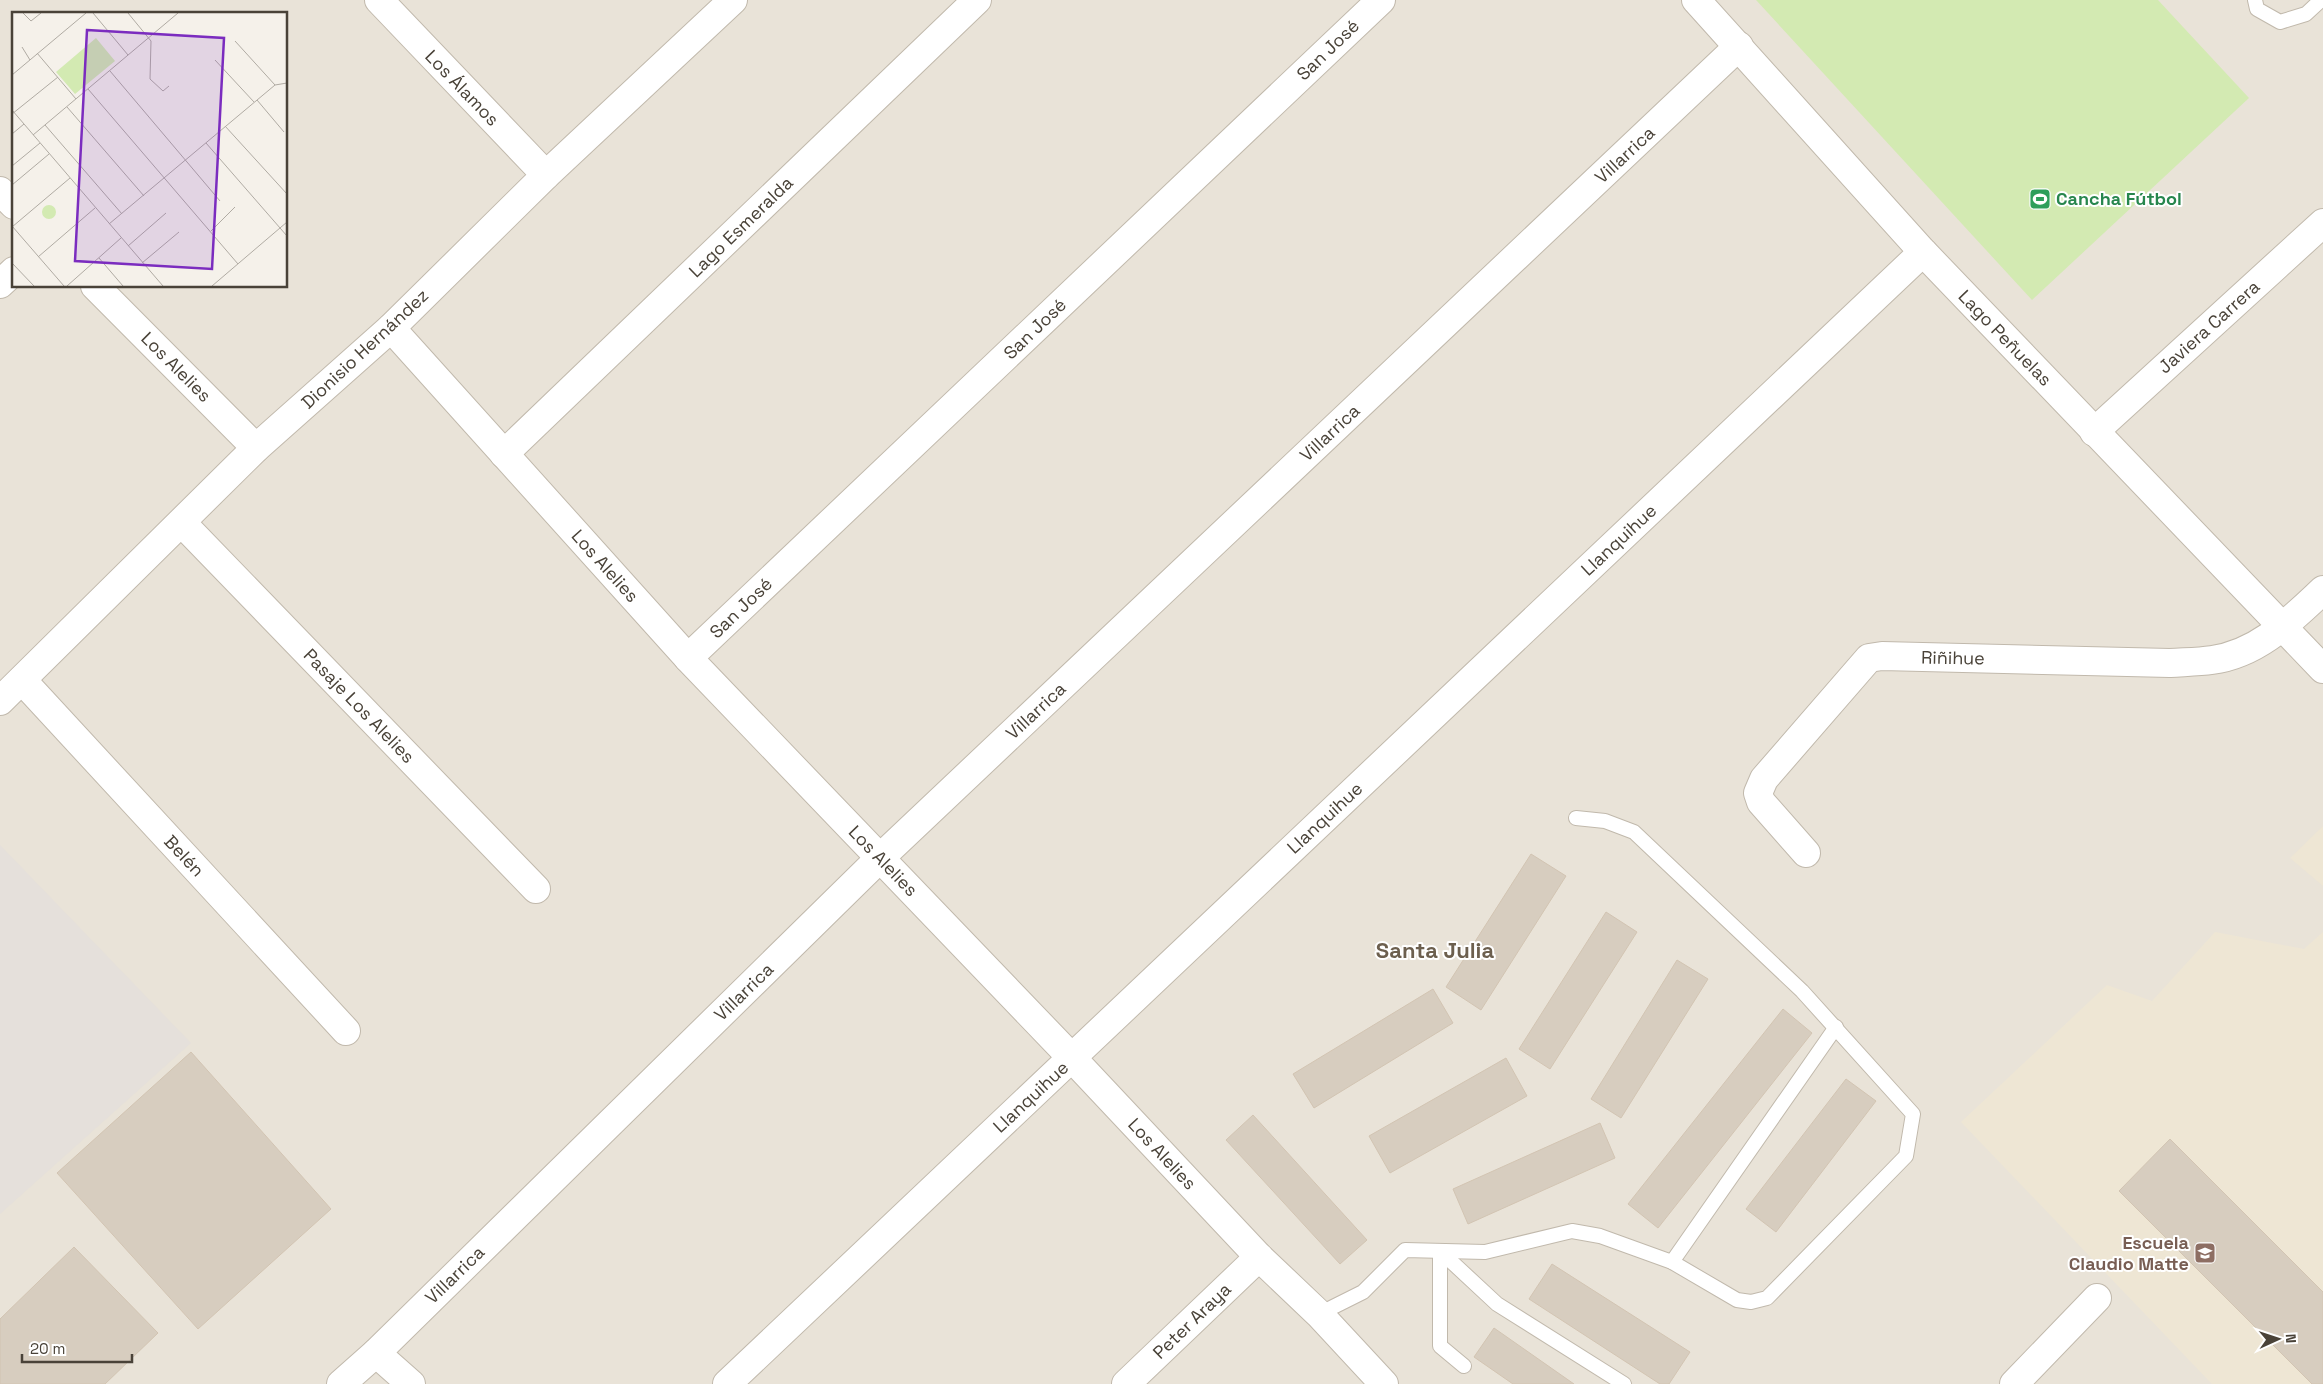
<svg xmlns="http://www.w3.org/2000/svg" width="2323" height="1384" viewBox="0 0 2323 1384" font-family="'Space Grotesk',sans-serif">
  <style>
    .residential { fill: #e9e3d8; fill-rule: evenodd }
    .industrial { fill: #e5e0db }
    .education { fill: #eee6d4 }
    .green { fill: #d3eab2 }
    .building { fill: #d7cdbf; stroke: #d2c4b2 }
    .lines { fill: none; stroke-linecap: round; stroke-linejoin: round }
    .service-casing { stroke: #c1b9ac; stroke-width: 16 }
    .minor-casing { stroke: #c1b9ac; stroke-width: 30 }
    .tertiary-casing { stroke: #c1b9ac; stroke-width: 30 }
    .service { stroke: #fff; stroke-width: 14 }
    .minor { stroke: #fff; stroke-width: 28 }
    .tertiary { stroke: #fff; stroke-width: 28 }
    .labels { text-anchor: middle; stroke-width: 4; stroke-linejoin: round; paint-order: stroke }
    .street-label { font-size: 18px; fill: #494238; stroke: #fff }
    .leisure-label { font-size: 18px; font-weight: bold; fill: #27864d; stroke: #fff; text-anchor: start }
    .education-label { font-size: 18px; font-weight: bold; fill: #785e54; stroke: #fff; text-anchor: end }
    .district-label { font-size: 22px; font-weight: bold; fill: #6c5f4e; stroke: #fff }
    .inset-road { fill: none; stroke: #b0aba3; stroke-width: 1 }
    .view { fill: #7b2cbf; fill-opacity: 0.15; stroke: #7b2cbf; stroke-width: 2.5 }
    .inset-edge { fill: none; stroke: #494238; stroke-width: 2.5 }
  </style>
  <rect width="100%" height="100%" fill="#f5f1ea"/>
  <!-- residential -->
  <path class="residential" d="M0 0H2323V1384H0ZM14 14H286V286H14Z"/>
  <!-- industrial -->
  <path class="industrial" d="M0 845 191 1043 0 1214Z"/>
  <!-- education -->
  <g class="education">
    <path d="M2323 826V886L2290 858Z"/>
    <path d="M2215 932 2304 949 2323 932V1384H2212L1961 1122 2107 985 2152 1001Z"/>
  </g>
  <!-- green -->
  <path class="green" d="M1756 0H2158L2249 98 2032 300Z"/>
  <!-- building -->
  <g class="building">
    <path d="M1531 854 1566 876 1481 1010 1446 987Z"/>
    <path d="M1606 912 1637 932 1550 1069 1519 1049Z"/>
    <path d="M1677 960 1708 979 1621 1118 1591 1099Z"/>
    <path d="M1433 989 1453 1023 1314 1108 1293 1074Z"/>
    <path d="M1783 1009 1812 1033 1658 1228 1628 1204Z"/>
    <path d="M191 1052 331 1209 198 1329 57 1173Z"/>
    <path d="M1506 1058 1527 1096 1390 1173 1369 1136Z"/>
    <path d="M1846 1079 1876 1101 1776 1232 1746 1209Z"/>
    <path d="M1253 1115 1367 1240 1340 1264 1226 1140Z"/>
    <path d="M1600 1123 1615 1158 1468 1224 1453 1189Z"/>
    <path d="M2170 1139 2323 1292V1384H2312L2119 1191Z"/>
    <path d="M74 1247 158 1333 105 1384H0V1319Z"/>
    <path d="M1552 1264 1690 1352 1669 1384H1660L1529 1299Z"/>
    <path d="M1494 1328 1574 1384H1513L1474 1357Z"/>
  </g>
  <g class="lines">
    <!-- service casing -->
    <g class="service-casing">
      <g id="service">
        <path d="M2255 0 2257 9 2280 22 2306 14 2321 0"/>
        <path d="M1672 1262 1836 1027"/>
        <path d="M1319 1314 1363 1292 1405 1250 1485 1252 1572 1231 1600 1236 1672 1262 1737 1300 1751 1302 1767 1298 1906 1156 1913 1114 1802 991 1634 832 1605 821 1576 818"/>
        <path d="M1464 1366 1440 1346V1251L1497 1304 1624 1384"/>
      </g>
    </g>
    <!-- minor casing -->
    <g class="minor-casing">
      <g id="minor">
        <path d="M379 0 546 175"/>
        <path d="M1696 0 1923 252 2323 669"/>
        <path d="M0 284 14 271"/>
        <path d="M391 328 688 658 1072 1058 1259 1257 1319 1314 1384 1384"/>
        <path d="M2094 432 2323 223"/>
        <path d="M504 454 977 0"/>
        <path d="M183 524 536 889"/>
        <path d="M688 658 1381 0"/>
        <path d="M22 680 346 1031"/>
        <path d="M0 701 256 448"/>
        <path d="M1806 853 1761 802 1758 793 1764 779 1869 658 1882 656 2170 663C2184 662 2198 662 2212 660 2258 654 2291 620 2323 590"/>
        <path d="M376 1353 411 1384"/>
        <path d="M341 1384 376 1353 880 858 1739 46"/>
        <path d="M727 1384 1923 252"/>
        <path d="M1126 1384 1259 1257"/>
        <path d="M2014 1384 2097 1298"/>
      </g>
    </g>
    <!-- tertiary casing -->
    <g class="tertiary-casing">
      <g id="tertiary">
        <path d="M0 191 14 205"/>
        <path d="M95 286 256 448 391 328 546 175 733 0"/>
      </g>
    </g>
    <!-- service -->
    <use href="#service" class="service"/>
    <!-- minor -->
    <use href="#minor" class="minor"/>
    <!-- tertiary -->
    <use href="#tertiary" class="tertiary"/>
  </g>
  <!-- icons -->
  <defs>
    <g id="stadium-square" transform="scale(1.125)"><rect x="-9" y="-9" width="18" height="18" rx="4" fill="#2e9e5b" stroke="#fff"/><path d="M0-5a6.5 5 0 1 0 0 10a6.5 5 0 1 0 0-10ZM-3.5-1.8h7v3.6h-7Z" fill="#fff"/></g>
    <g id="school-square" transform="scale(1.125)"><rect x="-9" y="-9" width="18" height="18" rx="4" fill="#8d6e63" stroke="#fff"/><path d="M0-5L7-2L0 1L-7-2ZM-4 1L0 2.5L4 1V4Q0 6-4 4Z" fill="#fff"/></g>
  </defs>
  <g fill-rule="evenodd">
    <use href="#stadium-square" x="2040" y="199"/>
    <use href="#school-square" x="2205" y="1253"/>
  </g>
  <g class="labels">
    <!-- street labels -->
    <g class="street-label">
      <text transform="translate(1328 50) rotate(-44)" y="6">San José</text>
      <text transform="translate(462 88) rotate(46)" y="6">Los Álamos</text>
      <text transform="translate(1625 155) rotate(-43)" y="6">Villarrica</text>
      <text transform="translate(741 227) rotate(-44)" y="6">Lago Esmeralda</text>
      <text transform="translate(2209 327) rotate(-42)" y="6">Javiera Carrera</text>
      <text transform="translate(1035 329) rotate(-44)" y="6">San José</text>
      <text transform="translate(2005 338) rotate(46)" y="6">Lago Peñuelas</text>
      <text transform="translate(365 349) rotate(-43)" y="6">Dionisio Hernández</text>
      <text transform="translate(176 367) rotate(45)" y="6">Los Alelies</text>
      <text transform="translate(1330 433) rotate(-43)" y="6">Villarrica</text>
      <text transform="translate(1619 540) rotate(-43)" y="6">Llanquihue</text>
      <text transform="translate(605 566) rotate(48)" y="6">Los Alelies</text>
      <text transform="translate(741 608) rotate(-44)" y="6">San José</text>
      <text transform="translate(1953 658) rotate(1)" y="6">Riñihue</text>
      <text transform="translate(359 706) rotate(46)" y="6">Pasaje Los Alelies</text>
      <text transform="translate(1036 711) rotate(-43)" y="6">Villarrica</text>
      <text transform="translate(1325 818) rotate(-43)" y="6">Llanquihue</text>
      <text transform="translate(184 856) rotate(47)" y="6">Belén</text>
      <text transform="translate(883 861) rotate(46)" y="6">Los Alelies</text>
      <text transform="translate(744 992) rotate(-44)" y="6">Villarrica</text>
      <text transform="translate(1031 1097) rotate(-43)" y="6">Llanquihue</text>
      <text transform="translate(1162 1154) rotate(47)" y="6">Los Alelies</text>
      <text transform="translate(455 1275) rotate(-44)" y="6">Villarrica</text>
      <text transform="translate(1192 1321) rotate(-44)" y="6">Peter Araya</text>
    </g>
    <!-- leisure labels -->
    <g class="leisure-label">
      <text x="2056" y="205">Cancha Fútbol</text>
    </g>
    <!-- education labels -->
    <g class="education-label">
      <text x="2189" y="1249">Escuela<tspan x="2189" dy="21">Claudio Matte</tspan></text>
    </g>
    <!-- district labels -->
    <g class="district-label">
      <text x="1435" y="958">Santa Julia</text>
    </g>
  </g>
  <!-- overview -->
  <g transform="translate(12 12)">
    <rect width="275" height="275" fill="#f5f1ea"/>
    <path d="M84 26 103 49 63 82 44 60ZM30 200a7 7 0 1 1 14 0a7 7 0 1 1-14 0Z" fill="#d3eab2"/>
    <path class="inset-road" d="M11 1 19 9 29 1M81 1 116 43M116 1 139 29 138 67 151 79 157 74M223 29 263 73M10 35 18 48M25 41 64 87M203 48 242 90M98 59 208 189M0 63 74 1M76 77 226 252M245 88 272 120M55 95 132 184M0 98 151 274M0 102 46 65M33 113 110 202M213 114 275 182M0 122 12 112M21 123 166 1M194 131 275 224M0 154 28 131M0 173 37 142M97 212 263 73 275 71M0 214 52 274M0 215 58 166M199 219 223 195M116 234 154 201M26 245 83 196M87 246 111 274M0 251 22 274M130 251 167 220M55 274 109 226M200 274 275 210"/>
    <path class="view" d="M75 18 212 26 200 257 63 249Z"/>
    <rect width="275" height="275" class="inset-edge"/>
  </g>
  <!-- north arrow -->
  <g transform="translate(2278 1339) rotate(87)" stroke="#ffffff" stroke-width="4" paint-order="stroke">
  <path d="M0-4L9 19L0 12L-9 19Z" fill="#494238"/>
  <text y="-8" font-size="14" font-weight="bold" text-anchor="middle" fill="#494238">N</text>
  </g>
  <!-- scale -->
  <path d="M22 1354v8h110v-8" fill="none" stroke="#494238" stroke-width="2.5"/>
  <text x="30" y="1354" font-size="15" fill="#494238" stroke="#ffffff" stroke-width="4" paint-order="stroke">20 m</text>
</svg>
